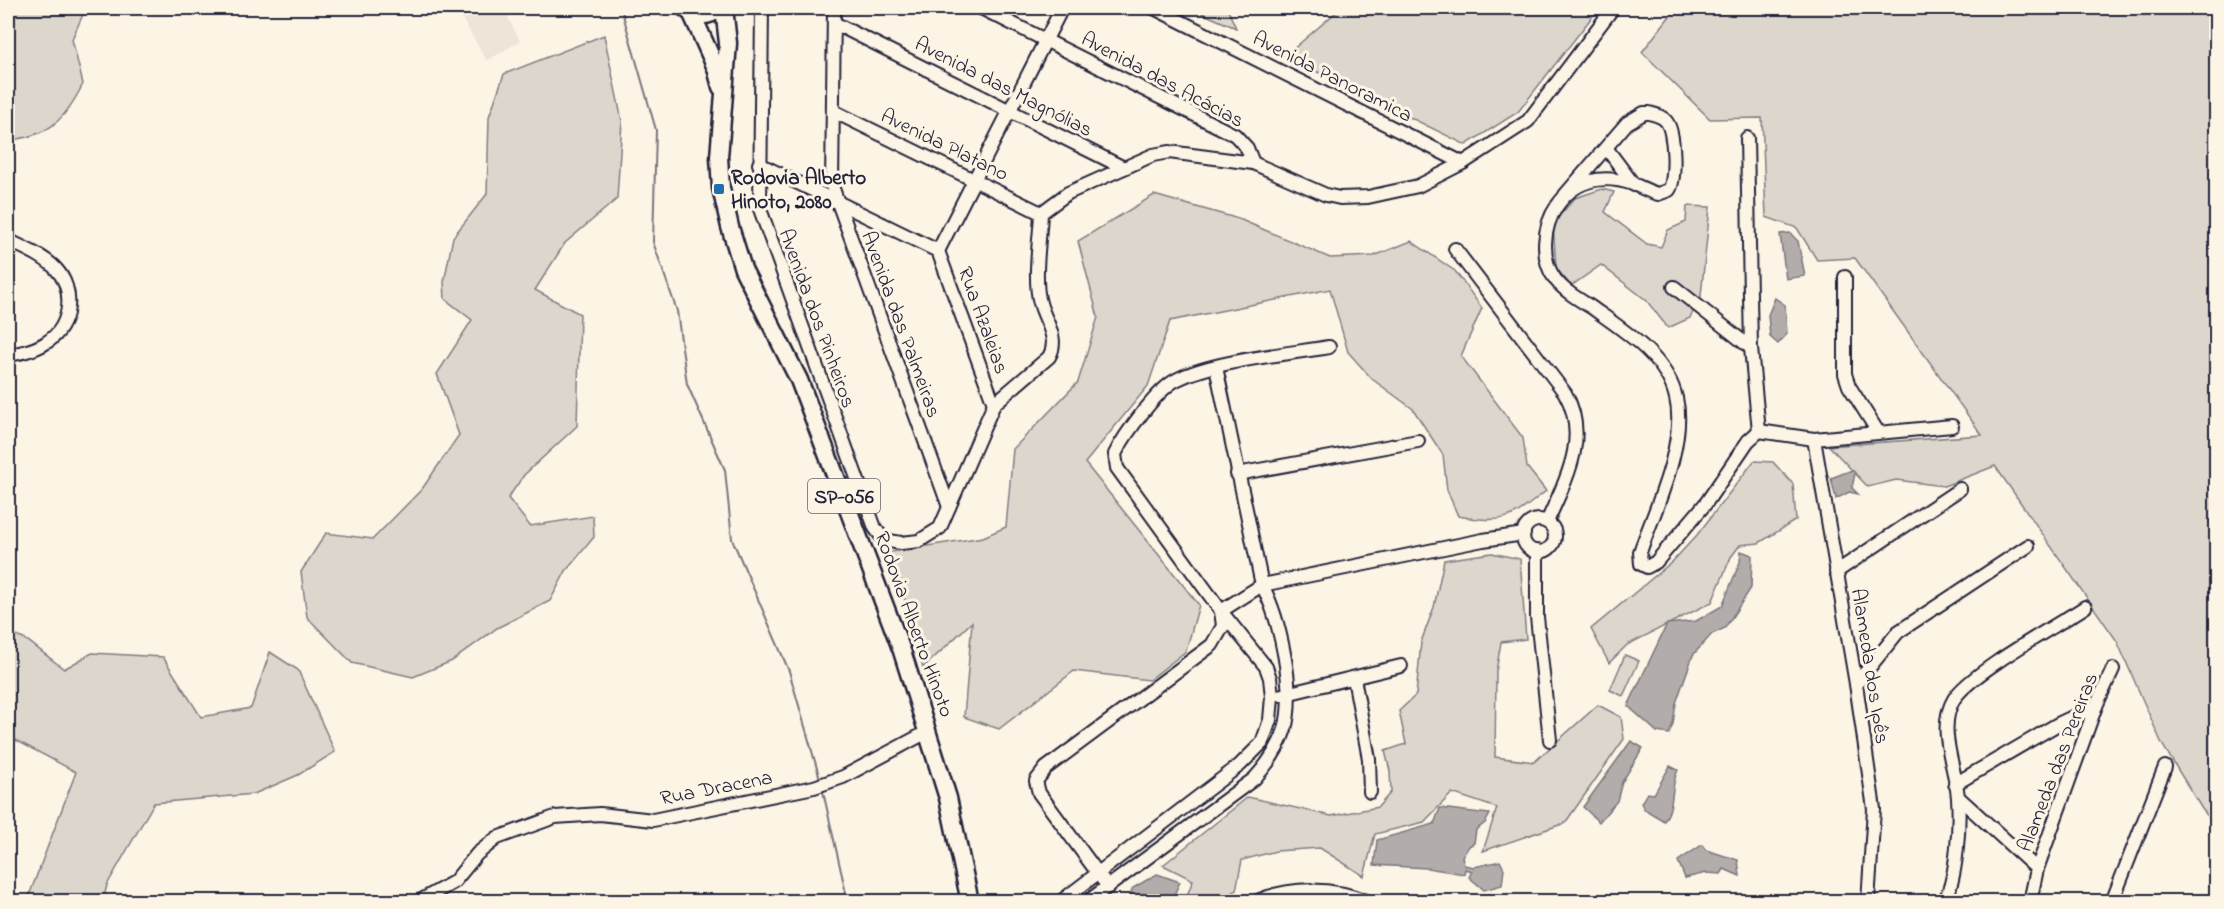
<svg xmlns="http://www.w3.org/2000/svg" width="2224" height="909" viewBox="0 0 2224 909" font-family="'Indie Flower',sans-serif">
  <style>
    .built { fill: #ece5d8 }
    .green { fill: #dcd6cc; stroke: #7f7c84; stroke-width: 1.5 }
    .water { fill: #b2adab; stroke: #78757e; stroke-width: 1.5 }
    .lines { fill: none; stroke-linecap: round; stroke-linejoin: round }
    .stream { stroke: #78757e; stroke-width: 2 }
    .minor-casing { stroke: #22223b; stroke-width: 16 }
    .major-casing { stroke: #22223b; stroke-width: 21 }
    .minor { stroke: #fcf5e5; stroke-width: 12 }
    .major { stroke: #fcf5e5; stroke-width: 16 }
    .poi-dot { fill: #1f6fb2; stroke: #fcf5e5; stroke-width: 2 }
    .labels { text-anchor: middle; stroke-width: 6; stroke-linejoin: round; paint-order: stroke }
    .shield { fill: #fcf5e5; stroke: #63616e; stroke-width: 1.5 }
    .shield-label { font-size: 20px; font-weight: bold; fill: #22223b }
    .street-label { font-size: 21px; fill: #22223b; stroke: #fcf5e5 }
    .poi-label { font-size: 21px; font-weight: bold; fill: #22223b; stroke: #fcf5e5; text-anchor: start }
  </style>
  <rect width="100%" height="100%" fill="#fcf5e5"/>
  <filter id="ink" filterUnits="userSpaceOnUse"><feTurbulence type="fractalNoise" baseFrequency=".0167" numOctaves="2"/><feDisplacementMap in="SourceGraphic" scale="12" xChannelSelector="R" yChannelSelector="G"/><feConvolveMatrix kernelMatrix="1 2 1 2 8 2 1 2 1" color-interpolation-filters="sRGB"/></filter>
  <g filter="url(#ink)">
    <!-- built -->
    <path class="built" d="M473 8H503L520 41 487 61 460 15Z"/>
    <!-- green -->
    <g class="green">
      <path d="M8 8H86L72 39 83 84C65 120 48 137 8 140Z"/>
      <path d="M1190 8H1227L1236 28Z"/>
      <path d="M1341 8H1599L1518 112 1466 145 1285 56Z"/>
      <path d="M1676 8H2216V826L2202 809 2162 744 2117 641 1995 466 1944 486 1896 480 1868 487 1829 446 1982 435 1855 258 1817 260 1797 228 1766 217 1762 118 1710 119 1642 52Z"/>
      <path d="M604 35 622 121 617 199 565 243 535 290 580 314 577 426 524 475 508 498 530 526 593 516 594 537 566 571 550 601 497 628 452 661 413 677 352 663 307 617 301 572 326 533 373 539 422 489 459 435 437 374 472 320 445 299 444 282 453 237 487 194 489 117 504 74Z"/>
      <path d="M1602 189 1614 192 1605 212 1647 244 1661 247 1668 230 1686 222 1687 206 1710 207 1701 296 1690 318 1668 328 1646 300 1601 265 1571 286 1556 268 1553 223 1575 198Z"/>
      <path d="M1154 195 1239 219 1330 258 1374 256 1411 241 1455 271 1482 308 1461 356 1523 438 1527 467 1546 491C1510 520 1505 524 1458 516L1447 490 1443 455 1413 409 1372 379 1348 352 1330 289 1170 321 1148 386 1085 463 1199 605 1186 651 1149 680 1074 671 999 729 964 717 972 622 923 668 900 581 884 553 983 537 1006 527 1013 449 1078 382 1098 317 1078 241Z"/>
      <path d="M1754 461 1773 462 1793 484 1796 520 1759 543 1740 545 1731 557 1712 602 1627 645 1609 663 1591 629 1673 561 1697 535Z"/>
      <path d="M1492 553 1520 559 1526 639 1501 642 1496 672 1495 757 1534 762 1598 705 1621 717 1624 739 1565 823 1483 851 1497 808 1452 793 1424 822 1375 834 1364 876 1320 848 1276 851 1242 860 1236 890 1223 901H1185L1193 880 1163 865 1248 797 1331 816 1378 807 1391 792 1390 771 1385 751 1406 744 1399 711 1416 695 1421 642 1434 607 1444 560Z"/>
      <path d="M8 632 28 641 64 669 92 653 163 657 201 717 251 708 270 652 298 670 335 752 298 775 254 794 154 803 107 885 103 901H27L76 772 8 736Z"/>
      <path d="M1625 655 1639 661 1623 696 1610 690Z"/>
    </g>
    <!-- water -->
    <g class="water">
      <path d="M1790 233 1798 241 1805 276 1786 279 1780 234Z"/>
      <path d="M1775 298 1785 305 1787 334 1778 344 1770 337 1768 315Z"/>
      <path d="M1852 470 1855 473 1852 488 1858 494 1849 492 1836 499 1831 478Z"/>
      <path d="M1741 551 1752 555 1751 588 1725 628 1712 634 1693 655 1676 703 1673 724 1669 734 1657 732 1628 706 1667 624 1696 621 1722 606 1740 562Z"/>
      <path d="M1631 741 1643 748 1622 782 1617 801 1599 822 1583 807Z"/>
      <path d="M1670 766 1678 770C1670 785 1675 807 1664 821L1644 809 1641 803 1647 793 1654 794Z"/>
      <path d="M1440 808 1490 814 1485 823 1476 830 1474 843 1469 846 1462 857 1464 865 1474 867 1500 861 1504 869 1502 885 1484 890 1469 877 1472 871 1465 869 1464 874 1427 868 1374 865 1377 840 1434 824Z"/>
      <path d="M1702 845 1706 850 1738 860 1740 876 1724 869 1721 874 1706 873 1685 878 1678 861Z"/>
      <path d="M1157 874 1180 882 1171 901H1127L1133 888Z"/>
    </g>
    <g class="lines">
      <!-- stream -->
      <g class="stream">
        <path d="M621 8 656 130 653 242 677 311 687 384 725 470 732 539 789 671 820 779"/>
        <path d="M822 787 848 902"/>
      </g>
      <!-- minor casing -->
      <g class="minor-casing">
        <g id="minor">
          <path d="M762 8 760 209 875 528 881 536 889 541 901 543 919 541 940 528 994 404 1049 357C1060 338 1045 322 1040 303 1033 279 1040 239 1041 213L1068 193 1153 155 1169 152 1253 163 1326 195 1340 198 1368 197 1418 186 1463 163 1528 121 1613 8"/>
          <path d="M834 8 832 186 949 507"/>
          <path d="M981 8 1235 135 1247 148 1253 163"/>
          <path d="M1154 8 1463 163"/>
          <path d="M834 23 1124 168"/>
          <path d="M833 111 1041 213"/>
          <path d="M1747 138 1751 348 1759 431 1814 439 1952 426"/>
          <path d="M1607 149 1634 185"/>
          <path d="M759 164 938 251"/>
          <path d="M1565 195 1627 123 1644 113H1649C1656 115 1662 116 1666 121 1675 131 1676 180 1669 190L1658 194C1649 192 1641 187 1633 184 1603 174 1575 179 1557 206 1543 226 1540 259 1555 279 1564 291 1578 299 1591 307 1623 330 1667 357 1676 398 1687 443 1655 509 1640 552L1641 564 1647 567 1656 562 1706 503 1748 441 1759 431"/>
          <path d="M8 240C23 248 43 255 56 269 75 289 72 326 47 342 36 350 21 353 8 355"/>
          <path d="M1455 249 1565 393C1590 438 1566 479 1547 522"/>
          <path d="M938 251 1062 8"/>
          <path d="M938 251 994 404"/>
          <path d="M1845 277V374L1849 386 1878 432"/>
          <path d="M1674 287 1751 348"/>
          <path d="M1814 439 1856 684 1874 809 1868 902"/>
          <path d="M1237 474 1418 441"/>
          <circle cx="1539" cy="536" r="16"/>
          <path d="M1537 551V617L1550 740"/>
          <path d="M1836 572 1960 489"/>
          <path d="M1354 678 1369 759 1370 792"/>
          <path d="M1856 684 1898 632 2028 546"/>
          <path d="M1282 695 1401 666"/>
          <path d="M1955 784 2058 724 2096 706"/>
          <path d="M1958 797 2037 869"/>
          <path d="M1108 887 1039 793 1036 781 1046 768 1212 645 1223 626 1221 611 1262 585 1483 540 1524 534"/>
          <path d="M418 902 454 882 477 854 497 838 555 817 600 814 653 820 814 787 843 777 929 731"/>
          <path d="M1060 902 1240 765 1262 743 1270 720 1272 697 1270 678 1266 667 1224 615 1117 468 1115 454C1125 434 1157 390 1176 380 1211 361 1288 354 1329 347"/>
          <path d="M1087 902 1254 779C1268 764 1279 748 1285 729 1296 691 1280 619 1262 585L1216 367"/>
          <path d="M1255 902C1291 886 1333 887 1369 902"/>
          <path d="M1944 902C1957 879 1960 824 1958 798 1956 767 1936 729 1954 699 1970 673 2056 626 2085 607"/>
          <path d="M2030 902 2037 869 2096 706 2113 669"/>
          <path d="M2112 902 2165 767"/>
        </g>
      </g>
      <!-- major casing -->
      <g class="major-casing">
        <g id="major">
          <path d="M724 8 728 43 719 157 721 188 730 227 743 269 799 380 902 651 948 798 970 902"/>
          <path d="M686 9C697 18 709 17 720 8"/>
          <path d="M691 12 716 68 721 87"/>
        </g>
      </g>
      <!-- minor -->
      <use href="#minor" class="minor"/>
      <!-- major -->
      <use href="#major" class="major"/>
    </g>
  </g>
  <!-- markers -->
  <rect class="poi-dot" x="713" y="183" width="12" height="12" rx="3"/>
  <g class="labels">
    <!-- shield labels -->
    <rect class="shield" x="808" y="479" width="72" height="34" rx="4.5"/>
    <g class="shield-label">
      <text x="844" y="503">SP-056</text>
    </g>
    <!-- street labels -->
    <g class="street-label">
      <text transform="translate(1333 76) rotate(27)" y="7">Avenida Panoramica</text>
      <text transform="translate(1163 79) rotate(28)" y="7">Avenida das Acácias</text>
      <text transform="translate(1004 86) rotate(27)" y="7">Avenida das Magnólias</text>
      <text transform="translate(945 144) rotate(26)" y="7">Avenida Platano</text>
      <text transform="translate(818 318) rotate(70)" y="7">Avenida dos Pinheiros</text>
      <text transform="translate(984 320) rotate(70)" y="7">Rua Azaleias</text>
      <text transform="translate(902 324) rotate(70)" y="7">Avenida das Palmeiras</text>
      <text transform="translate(915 624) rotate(70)" y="7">Rodovia Alberto Hinoto</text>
      <text transform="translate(1871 666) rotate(81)" y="7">Alameda dos Ipês</text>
      <text transform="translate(2057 762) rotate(-69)" y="7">Alameda das Pereiras</text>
      <text transform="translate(716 787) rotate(-11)" y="7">Rua Dracena</text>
    </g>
    <!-- poi labels -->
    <g class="poi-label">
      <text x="731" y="184">Rodovia Alberto<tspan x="731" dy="24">Hinoto, 2080</tspan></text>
    </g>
  </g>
  <!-- margin -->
  <rect width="2224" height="909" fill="none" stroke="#fcf5e5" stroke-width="30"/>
  <rect x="15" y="15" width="2194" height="879" fill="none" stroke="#22223b" stroke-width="2" filter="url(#ink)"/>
</svg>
